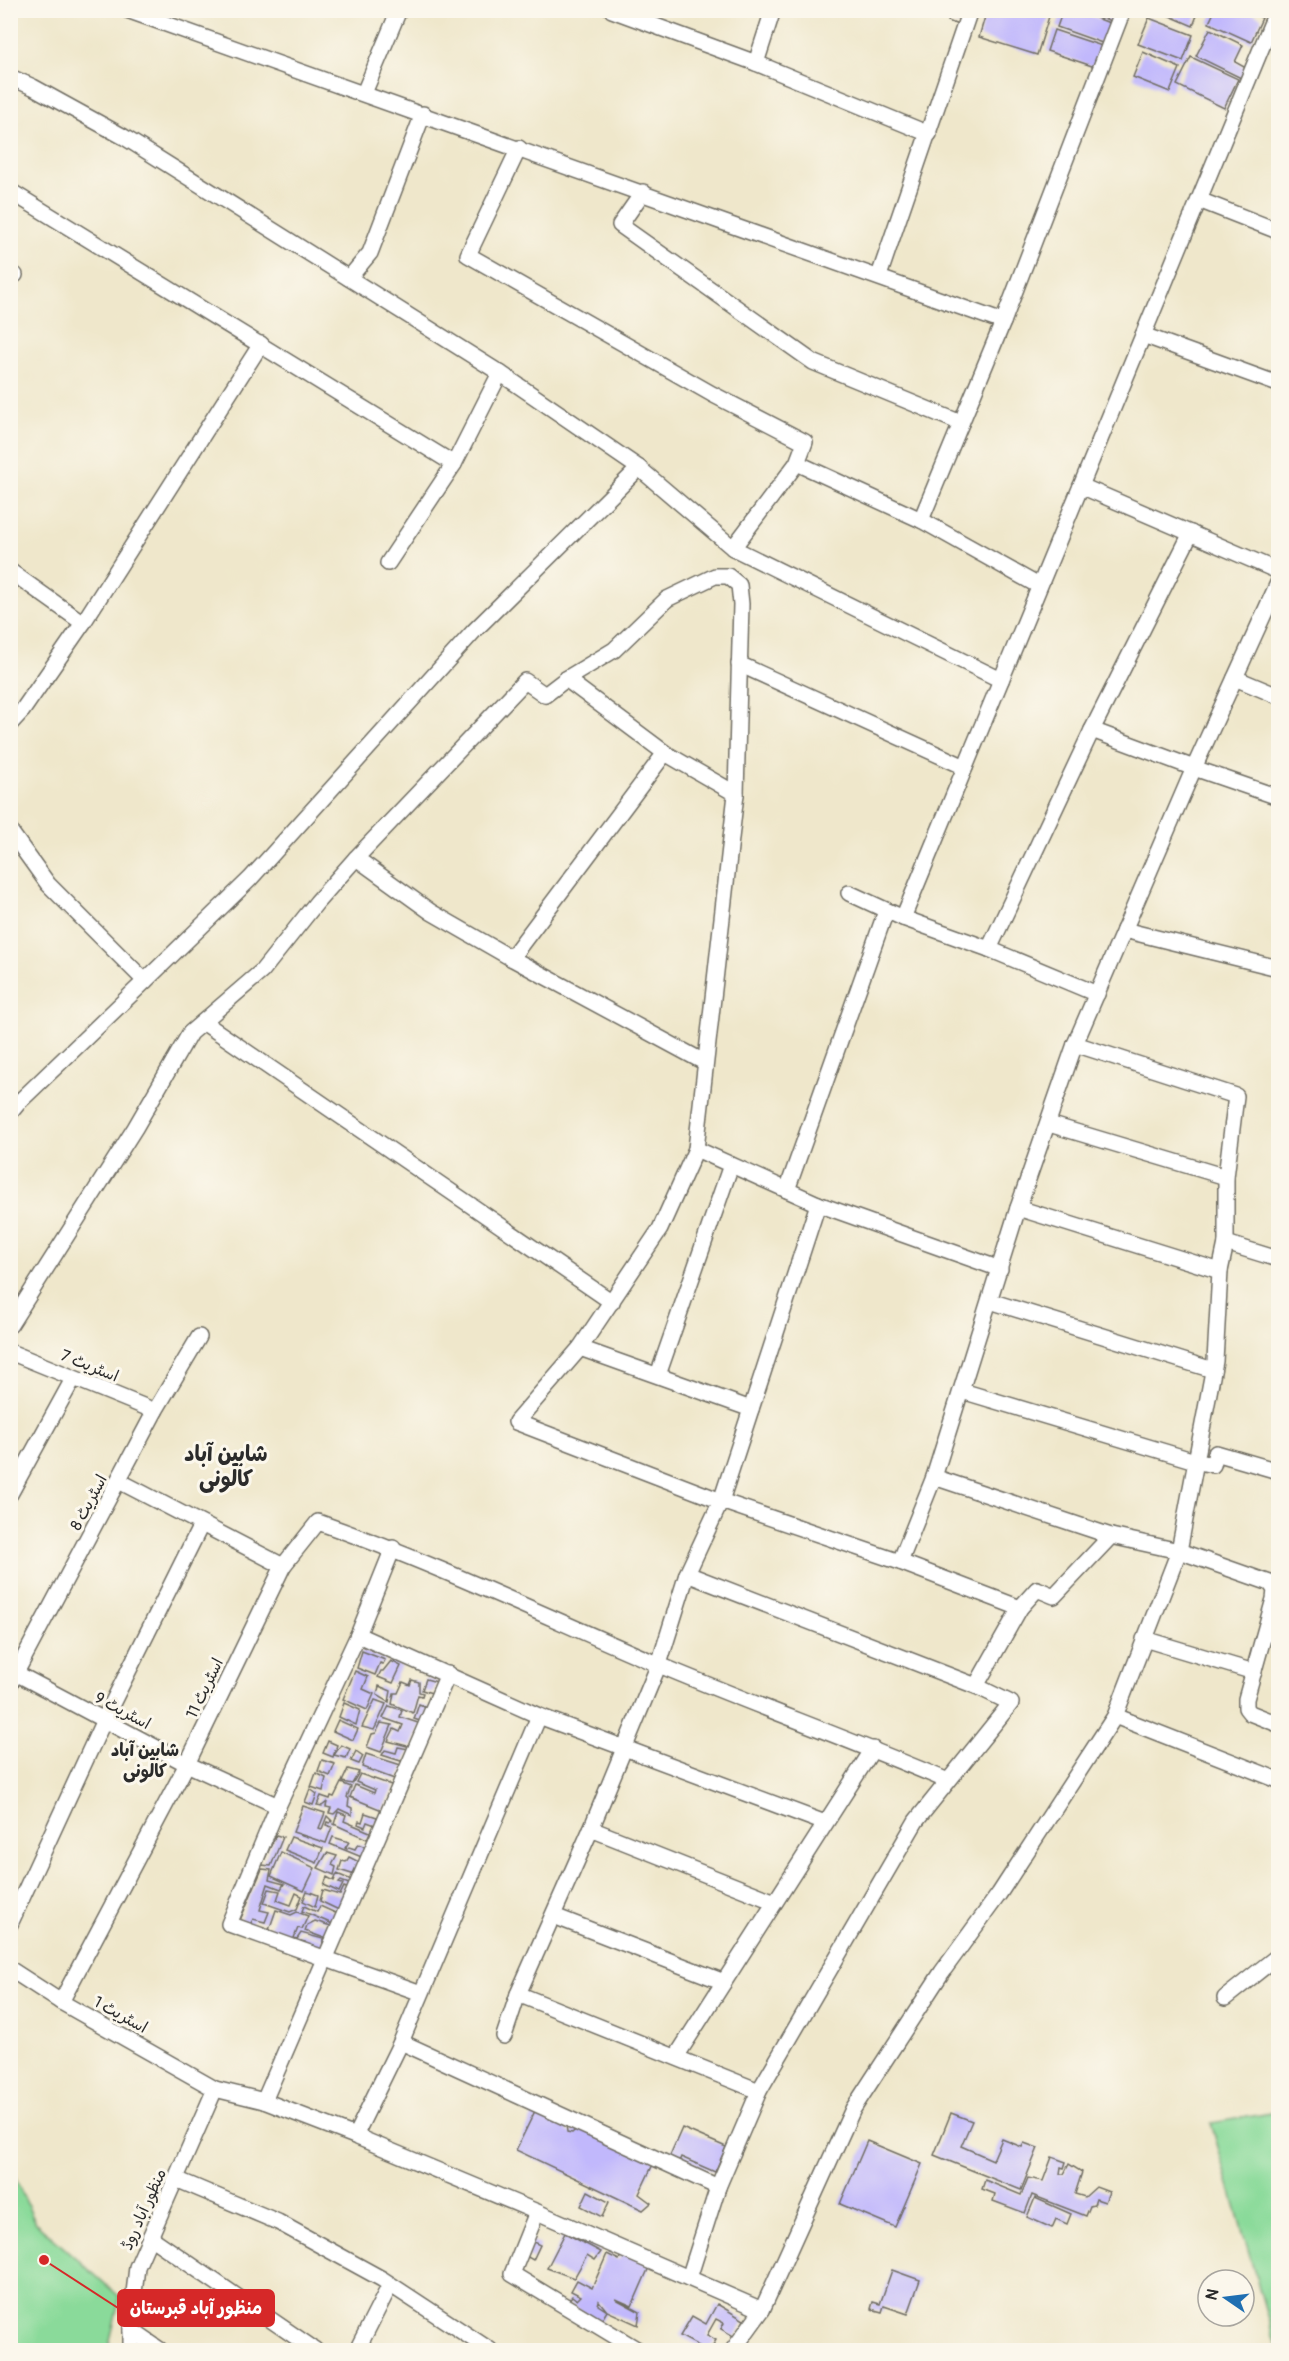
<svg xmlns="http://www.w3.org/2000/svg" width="1289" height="2361" viewBox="0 0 1289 2361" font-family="Pangolin,'Playpen Sans Arabic',sans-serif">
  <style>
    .green { fill: #8ada9a; stroke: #5a8262; stroke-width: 1.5 }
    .building { fill: #c1b8fc }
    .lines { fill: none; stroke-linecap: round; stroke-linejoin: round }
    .minor-casing { stroke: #706d63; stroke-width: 18 }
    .minor { stroke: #fff; stroke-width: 15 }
    .labels { text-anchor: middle; stroke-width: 6; stroke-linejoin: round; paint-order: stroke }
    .street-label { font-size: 16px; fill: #2b2b2b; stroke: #fbf7ec }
    .neighbourhood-label { font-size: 18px; font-weight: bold; fill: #2b2b2b; stroke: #fbf7ec }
    .district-label { font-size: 22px; font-weight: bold; fill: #2b2b2b; stroke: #fbf7ec }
    .leader { fill: none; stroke: #d62828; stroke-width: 2 }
    .callout-dot { fill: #d62828; stroke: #fbf7ec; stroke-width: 2 }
    .callout { fill: #d62828; stroke: #d62828; stroke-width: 2 }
    .callout-label { font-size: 18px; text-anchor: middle; font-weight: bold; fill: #fff }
  </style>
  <rect width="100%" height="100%" fill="#fbf7ec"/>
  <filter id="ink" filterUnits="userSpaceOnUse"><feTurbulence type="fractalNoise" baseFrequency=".0167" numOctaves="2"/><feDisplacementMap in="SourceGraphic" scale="12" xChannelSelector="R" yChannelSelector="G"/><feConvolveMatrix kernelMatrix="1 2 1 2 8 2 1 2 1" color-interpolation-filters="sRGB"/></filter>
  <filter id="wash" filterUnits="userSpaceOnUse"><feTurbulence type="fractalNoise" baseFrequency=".008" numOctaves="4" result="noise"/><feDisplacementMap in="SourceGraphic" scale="24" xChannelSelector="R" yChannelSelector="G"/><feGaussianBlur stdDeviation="1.35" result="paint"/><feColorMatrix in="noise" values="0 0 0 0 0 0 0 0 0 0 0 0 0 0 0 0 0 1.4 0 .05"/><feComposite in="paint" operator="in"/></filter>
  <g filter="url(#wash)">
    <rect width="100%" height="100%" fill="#efe7cb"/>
    <!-- green -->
    <g class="green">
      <path d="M1278 2112V2350H1277L1211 2123Z"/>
      <path d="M11 2169 36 2223 120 2297 108 2350H11Z"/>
    </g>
    <g id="blocks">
      <!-- building -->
      <g class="building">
        <path d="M952 10 963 13 958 25 948 21Z"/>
        <path d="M987 10H1051L1037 55 979 37Z"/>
        <path d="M1063 10H1076L1112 24 1105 44 1057 27Z"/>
        <path d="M1084 10H1118L1113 22Z"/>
        <path d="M1156 10H1199L1193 26Z"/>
        <path d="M1215 10H1246L1262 18 1251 42 1209 23Z"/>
        <path d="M1149 18 1193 35 1183 61 1138 44Z"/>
        <path d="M1210 29 1243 45 1235 62 1246 68 1241 78 1196 56Z"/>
        <path d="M1054 30 1102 46 1095 67 1047 51Z"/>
        <path d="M1143 52 1180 68 1170 92 1133 77Z"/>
        <path d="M1191 57 1238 79 1224 108 1177 85Z"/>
        <path d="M362 1651 385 1660 383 1664 380 1663 375 1675 357 1668Z"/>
        <path d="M391 1661 401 1666 393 1683 378 1677 381 1671H383Z"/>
        <path d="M355 1671 368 1677 363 1689 374 1694 367 1710 343 1699Z"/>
        <path d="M426 1679 437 1682 432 1693 422 1690Z"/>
        <path d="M412 1680 419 1682V1692L423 1693 422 1696 418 1695 413 1713 392 1704 394 1693H398L403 1682 410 1685Z"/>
        <path d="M379 1686 391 1691 389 1702 377 1695Z"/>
        <path d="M375 1700 386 1704 379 1720 374 1730 362 1727Z"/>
        <path d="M344 1703 360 1710 356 1725 339 1717Z"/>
        <path d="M419 1704 429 1708 423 1722 414 1719Z"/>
        <path d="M389 1706 402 1710 400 1717 421 1724 411 1747 388 1741 394 1729 400 1732 403 1725 383 1718Z"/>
        <path d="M338 1720 358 1729 353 1740 333 1731Z"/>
        <path d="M381 1723 392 1725 381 1752 367 1747 372 1734 376 1733Z"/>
        <path d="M328 1741 337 1745 333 1757 323 1753Z"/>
        <path d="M341 1745 350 1749 346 1758 334 1755Z"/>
        <path d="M398 1747 409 1749 404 1762 382 1755 385 1750 396 1753Z"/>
        <path d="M356 1751 363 1756 359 1764 351 1761Z"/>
        <path d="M366 1754 404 1766 397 1780 362 1767Z"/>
        <path d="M322 1760 335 1764 330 1776 318 1771Z"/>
        <path d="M348 1769 359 1772 352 1784 342 1782Z"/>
        <path d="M316 1773 326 1778 323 1791 311 1787Z"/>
        <path d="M360 1774 394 1786 382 1810 350 1797 355 1785 374 1793 375 1790 356 1782Z"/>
        <path d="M341 1783 351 1787 347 1797 349 1799 348 1806 352 1808V1815L339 1809 334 1814 329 1813 331 1808 326 1807 327 1802 322 1806 317 1805 321 1796 330 1799 331 1796 334 1797Z"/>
        <path d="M310 1789 317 1794 313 1805 305 1802Z"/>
        <path d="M303 1806 325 1813 319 1828 322 1829 327 1816 332 1821 330 1823 327 1822 326 1825 332 1827 326 1843 293 1832Z"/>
        <path d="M338 1812 346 1815 344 1821 370 1832 367 1839 334 1824Z"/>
        <path d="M365 1813 377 1817 375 1825 367 1822 365 1827 358 1824 359 1821 362 1822Z"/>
        <path d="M276 1835 283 1837 271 1866 262 1865Z"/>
        <path d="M291 1837 323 1848 317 1863 285 1850Z"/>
        <path d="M333 1837 349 1842 345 1848 347 1849 349 1847 355 1849 358 1844 368 1848 364 1858 330 1844Z"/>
        <path d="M281 1852 315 1868 304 1891 271 1876Z"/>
        <path d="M327 1853 337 1856 332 1865 336 1867 334 1875 318 1868Z"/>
        <path d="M349 1857 361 1863 355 1875 339 1870 342 1861 346 1862Z"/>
        <path d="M262 1869 271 1870 269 1880 284 1884 281 1889 268 1884 260 1910 269 1912 265 1922 253 1919 248 1929 238 1925Z"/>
        <path d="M337 1874 354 1881 352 1885 341 1881 339 1883 343 1884 339 1892 324 1885 327 1877 334 1881Z"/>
        <path d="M344 1887 351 1890 341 1911 320 1901 323 1890 340 1895Z"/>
        <path d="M269 1889 280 1891 277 1900 291 1905 296 1893 302 1896 297 1909 290 1912 264 1903Z"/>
        <path d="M307 1891 318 1895 315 1907 303 1901Z"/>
        <path d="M304 1906 317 1912 320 1906 340 1915 335 1925 302 1911Z"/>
        <path d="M276 1910 291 1915 297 1912 308 1916 302 1929 298 1928 294 1938 297 1939 301 1933 323 1939 322 1955 302 1949 305 1942 301 1941 299 1948 267 1936Z"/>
        <path d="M315 1921 334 1927 327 1939 305 1931 307 1925Z"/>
        <path d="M535 2111 566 2125 567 2132 572 2133 580 2126 655 2160 639 2194 651 2203 643 2210 516 2150Z"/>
        <path d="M951 2113 972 2121 961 2146 993 2160 1002 2139 1022 2147 1024 2143 1038 2148 1021 2190 934 2155Z"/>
        <path d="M682 2128 726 2147 715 2172 681 2157 677 2166 667 2162Z"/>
        <path d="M867 2141 922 2164 895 2227 840 2204Z"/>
        <path d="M1052 2157 1066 2162 1064 2168 1061 2167 1060 2174H1064L1069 2164 1082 2172 1075 2194 1085 2197 1096 2187 1109 2192 1105 2202 1096 2199 1094 2205 1090 2206 1086 2216 1032 2195 1025 2213 993 2201 995 2194 982 2189 985 2180 1021 2195 1028 2178 1043 2181Z"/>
        <path d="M588 2191 609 2202 602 2217 581 2206Z"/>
        <path d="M1035 2198 1071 2214 1067 2224 1056 2219 1052 2228 1027 2217Z"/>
        <path d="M565 2233 601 2252 595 2260 587 2255 574 2278 547 2268Z"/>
        <path d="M529 2240 540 2245 533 2260 522 2254Z"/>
        <path d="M622 2253 650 2265 632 2306 616 2299 640 2312 638 2325 607 2311 599 2301 598 2305 607 2311 600 2323 567 2302 572 2296 577 2300 581 2296 571 2291 577 2280 592 2288 607 2254 619 2260Z"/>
        <path d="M892 2270 920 2280 908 2314 884 2306 882 2312 871 2309 873 2302 880 2304Z"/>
        <path d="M717 2304 744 2320 735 2337 721 2329 724 2323 716 2319 707 2335 716 2340 710 2350H706L680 2336 692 2316 706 2324Z"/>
      </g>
    </g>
  </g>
  <g filter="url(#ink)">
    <use href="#blocks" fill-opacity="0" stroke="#706d63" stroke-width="1.5"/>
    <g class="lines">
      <!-- minor casing -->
      <g class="minor-casing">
        <g id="minor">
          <path d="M127 10 1003 322"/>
          <path d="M612 10 756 63 929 134"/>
          <path d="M756 63 773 10"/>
          <path d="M10 77 33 87 124 137 500 373 639 468 733 548 797 463 805 442 712 394 468 255 519 148"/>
          <path d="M364 93 399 10"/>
          <path d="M10 191 454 464"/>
          <path d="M643 192 620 225 813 362 961 423"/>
          <path d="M1199 200 1278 231"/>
          <path d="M10 273 15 275"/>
          <path d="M879 276 970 10"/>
          <path d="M349 278 370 253 423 114"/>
          <path d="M1143 335 1278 384"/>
          <path d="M797 463 921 520 1039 586"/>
          <path d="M1081 486 1278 571"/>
          <path d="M921 520 1003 322 1123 10"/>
          <path d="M733 548 1001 680"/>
          <path d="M388 563 454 464 500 373"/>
          <path d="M10 571 83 623"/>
          <path d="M739 664 965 767"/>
          <path d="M1235 678 1278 696"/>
          <path d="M566 679 665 753 736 794"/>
          <path d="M10 724 22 711 83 623 261 344"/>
          <path d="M1092 730 1194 768 1278 797"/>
          <path d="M10 831 48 884 145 981 250 879 474 631 639 468"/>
          <path d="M849 893 903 918 989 949 1097 994"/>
          <path d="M903 918 1277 10"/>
          <path d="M1124 930 1278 968"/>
          <path d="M989 949 1092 730 1191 533"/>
          <path d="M511 958 665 753"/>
          <path d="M203 1022 612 1302"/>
          <path d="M704 1062 511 958 431 912 356 858 525 681 545 695 566 679 614 650 667 599 715 576H728L739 585 741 604 736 794 696 1149 660 1229 580 1348 516 1422 721 1501 900 1562 1020 1608"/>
          <path d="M10 1113 19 1102 145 981"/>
          <path d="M1049 1124 1226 1177"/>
          <path d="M696 1149 818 1204"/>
          <path d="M787 1190 886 911"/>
          <path d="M1018 1208 1220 1271"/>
          <path d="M1226 1243 1278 1259"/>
          <path d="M990 1301 1213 1370"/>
          <path d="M10 1325 135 1128 190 1033 262 971 317 902 356 858"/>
          <path d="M580 1348 751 1409"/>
          <path d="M10 1352 155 1411"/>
          <path d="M658 1375 731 1165"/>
          <path d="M962 1391 1195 1461 1213 1465 1216 1453 1278 1471"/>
          <path d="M934 1477 1111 1536"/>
          <path d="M119 1481 283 1566"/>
          <path d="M10 1494 73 1379"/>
          <path d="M393 1548 358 1635 278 1806 229 1924 421 1993"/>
          <path d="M900 1562 934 1477 1018 1208 1075 1044 1194 768 1278 583"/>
          <path d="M687 1574 976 1686 1011 1703 916 1821 759 2091 718 2187 689 2278"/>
          <path d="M358 1635 539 1716 825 1823"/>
          <path d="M1144 1639 1254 1672"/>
          <path d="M10 1670 187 1764 278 1806"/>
          <path d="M10 1684 155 1411 199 1337"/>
          <path d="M976 1686 1020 1608 1037 1589 1054 1596 1111 1536 1179 1551 1270 1583 1275 1590 1274 1599 1246 1699V1708L1250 1713 1278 1724"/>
          <path d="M1115 1716 1278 1780"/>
          <path d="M591 1829 775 1902"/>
          <path d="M554 1916 724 1982"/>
          <path d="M10 1924 104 1720 201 1525"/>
          <path d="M10 1969 61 2002 215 2089 264 2101 355 2136 537 2212 762 2310"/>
          <path d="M518 1994 759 2091"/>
          <path d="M1225 1998 1278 1956"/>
          <path d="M61 2002 187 1764 283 1566 318 1522C434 1563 545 1616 657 1664 754 1705 852 1740 948 1781"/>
          <path d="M504 2036 518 1994 591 1829 659 1664 687 1574 721 1501 818 1204 1000 1269"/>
          <path d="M401 2042 718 2187"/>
          <path d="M676 2057 873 1749"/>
          <path d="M264 2101 448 1674"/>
          <path d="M355 2136 401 2042 539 1716"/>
          <path d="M176 2179 278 2222 382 2279 490 2350"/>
          <path d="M537 2212 512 2274 638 2350"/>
          <path d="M150 2237 315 2350"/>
          <path d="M131 2330 160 2350"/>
          <path d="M131 2350V2319L137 2267 215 2089"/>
          <path d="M357 2350 390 2285"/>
          <path d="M733 2350 762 2310 853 2109 942 1972 999 1894 1115 1716 1179 1551 1215 1361 1220 1271 1226 1243V1177L1236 1096 1075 1044"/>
        </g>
      </g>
      <!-- minor -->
      <use href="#minor" class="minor"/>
    </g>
  </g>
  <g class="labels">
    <!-- street labels -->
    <g class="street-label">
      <text transform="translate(90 1365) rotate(22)" y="6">اسٹریٹ 7</text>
      <text transform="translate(88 1502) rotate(-62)" y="6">اسٹریٹ 8</text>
      <text transform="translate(204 1688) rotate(-64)" y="6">اسٹریٹ 11</text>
      <text transform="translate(123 1710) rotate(28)" y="6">اسٹریٹ 9</text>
      <text transform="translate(121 2014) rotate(29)" y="6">اسٹریٹ 1</text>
      <text transform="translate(143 2209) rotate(-66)" y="6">منظور آباد روڈ</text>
    </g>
    <!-- neighbourhood labels -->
    <g class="neighbourhood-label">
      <text x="145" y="1756">شاہین آباد<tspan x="145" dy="21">کالونی</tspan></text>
    </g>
    <!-- district labels -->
    <g class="district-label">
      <text x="226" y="1461">شاہین آباد<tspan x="226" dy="25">کالونی</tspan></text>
    </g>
  </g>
  <!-- callouts -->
  <path class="leader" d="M44 2260L118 2308"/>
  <circle class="callout-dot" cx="44" cy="2260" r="6"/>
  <rect class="callout" x="118" y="2290" width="156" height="36" rx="6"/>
  <g class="callout-label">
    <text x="196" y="2314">منظور آباد قبرستان</text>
  </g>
  <!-- margin -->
  <rect width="1289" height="2361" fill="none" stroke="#fbf7ec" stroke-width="36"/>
  <!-- north arrow -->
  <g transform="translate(1226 2298) rotate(284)"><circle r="28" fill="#fbf7ec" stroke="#a8a59f" stroke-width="1.5"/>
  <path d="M0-4.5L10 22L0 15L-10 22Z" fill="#1f6fb2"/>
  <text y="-9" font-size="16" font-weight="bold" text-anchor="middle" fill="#2b2b2b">N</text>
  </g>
</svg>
